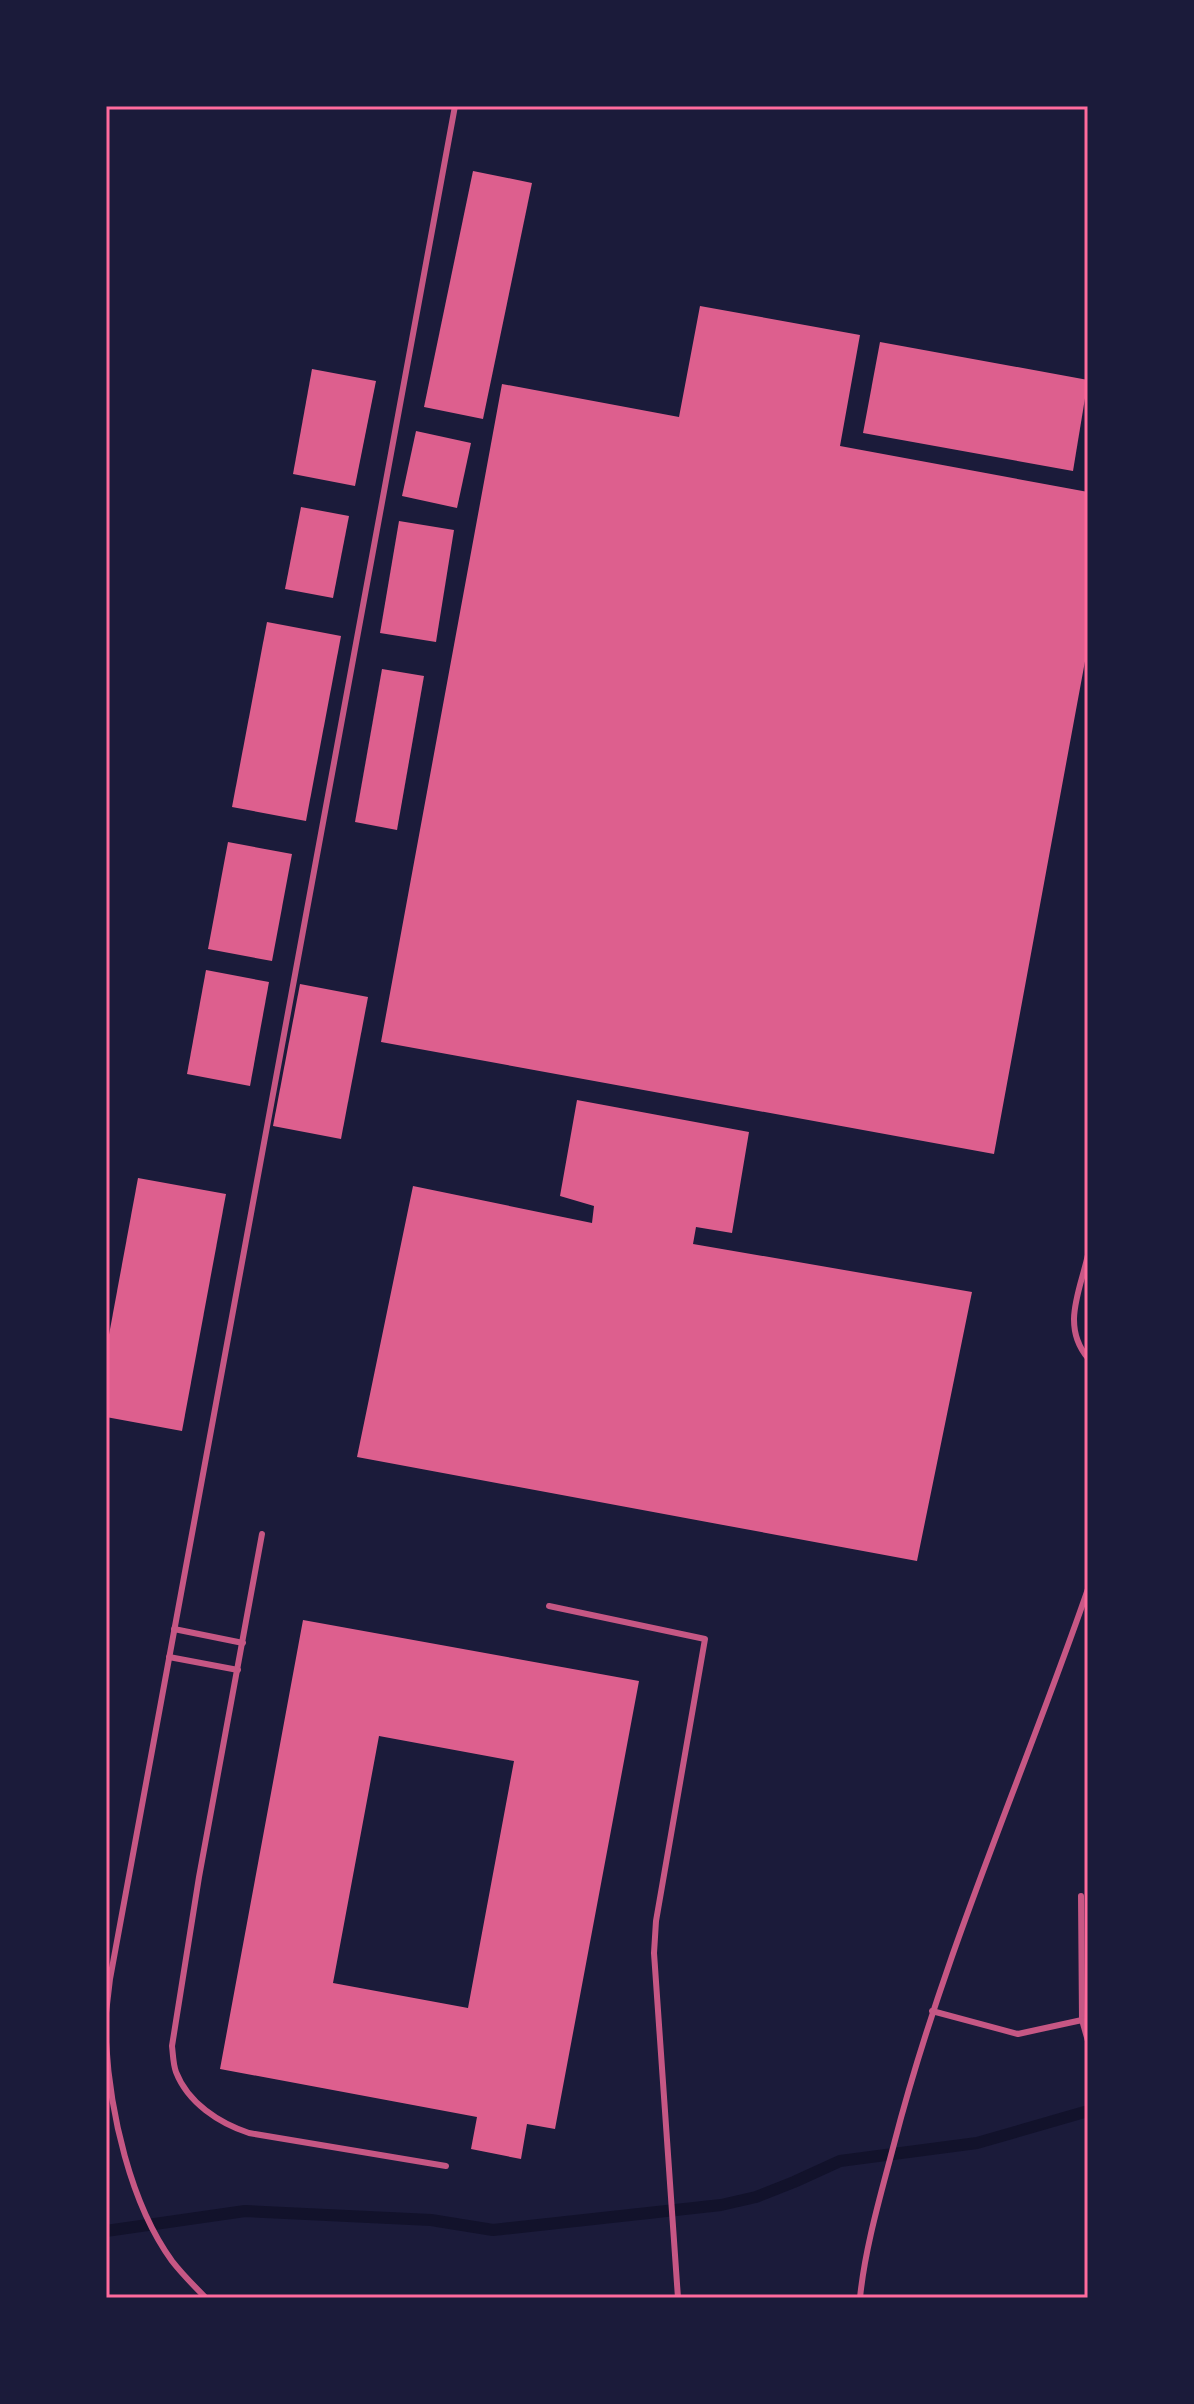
<svg xmlns="http://www.w3.org/2000/svg" width="1194" height="2404" viewBox="0 0 1194 2404" font-family="Raleway,sans-serif">
  <style>
    .lines { fill: none; stroke-linecap: round; stroke-linejoin: round }
    .stream { stroke: #12122b; stroke-width: 12 }
    .building { fill: #dd5f8e; fill-rule: evenodd }
    .service { stroke: #c65784; stroke-width: 6 }
    .neatline { fill: none; stroke: #ff6b9d; stroke-width: 3 }
  </style>
  <rect width="100%" height="100%" fill="#1b1b3a"/>
  <g class="lines">
    <!-- stream -->
    <path class="stream" d="M106 2231 245 2211 431 2220 493 2230 721 2205 756 2197 794 2182 840 2161 977 2143 1088 2111"/>
  </g>
  <!-- building -->
  <g class="building">
    <path d="M473 171 532 183 483 419 424 407Z"/>
    <path d="M700 306 860 335 840 446 1088 492V645L994 1154 381 1042 502 384 679 417Z"/>
    <path d="M880 342 1088 380 1073 471 863 433Z"/>
    <path d="M312 369 376 381 355 486 293 474Z"/>
    <path d="M416 431 471 443 457 508 402 496Z"/>
    <path d="M301 507 349 516 333 598 285 589Z"/>
    <path d="M399 521 454 530 436 642 380 633Z"/>
    <path d="M267 622 341 636 306 821 232 807Z"/>
    <path d="M382 669 424 676 397 830 355 822Z"/>
    <path d="M228 842 292 854 272 961 208 949Z"/>
    <path d="M206 970 269 982 250 1086 187 1074Z"/>
    <path d="M300 984 368 997 341 1139 273 1126Z"/>
    <path d="M577 1100 749 1132 732 1233 696 1227 693 1244 972 1292 917 1561 357 1457 413 1186 592 1223 594 1206 560 1196Z"/>
    <path d="M138 1178 226 1194 182 1431 106 1417V1351Z"/>
    <path d="M303 1620 639 1681 555 2129 527 2124 521 2159 471 2149 477 2117 220 2069ZM379 1736 514 1761 468 2008 333 1983Z"/>
  </g>
  <g class="lines">
    <!-- service -->
    <g class="service">
      <path d="M1088 1255C1080 1291 1061 1326 1088 1358"/>
      <path d="M262 1534 199 1877 172 2046C173 2054 173 2064 176 2072 188 2103 219 2123 249 2133L446 2166"/>
      <path d="M549 1606 705 1639 656 1921 654 1953 678 2298"/>
      <path d="M174 1629 243 1643"/>
      <path d="M169 1657 238 1670"/>
      <path d="M1081 1896 1082 2020"/>
      <path d="M932 2011 1018 2034 1082 2020 1088 2041"/>
      <path d="M106 2013 110 1979 455 106"/>
      <path d="M106 2042C110 2112 130 2203 172 2261 182 2274 194 2286 206 2298"/>
      <path d="M860 2298C865 2247 881 2194 894 2144 943 1954 1024 1774 1088 1589"/>
    </g>
  </g>
  <!-- border -->
  <rect width="1194" height="2404" fill="none" stroke="#1b1b3a" stroke-width="216"/>
  <rect x="108" y="108" width="978" height="2188" class="neatline"/>
</svg>
